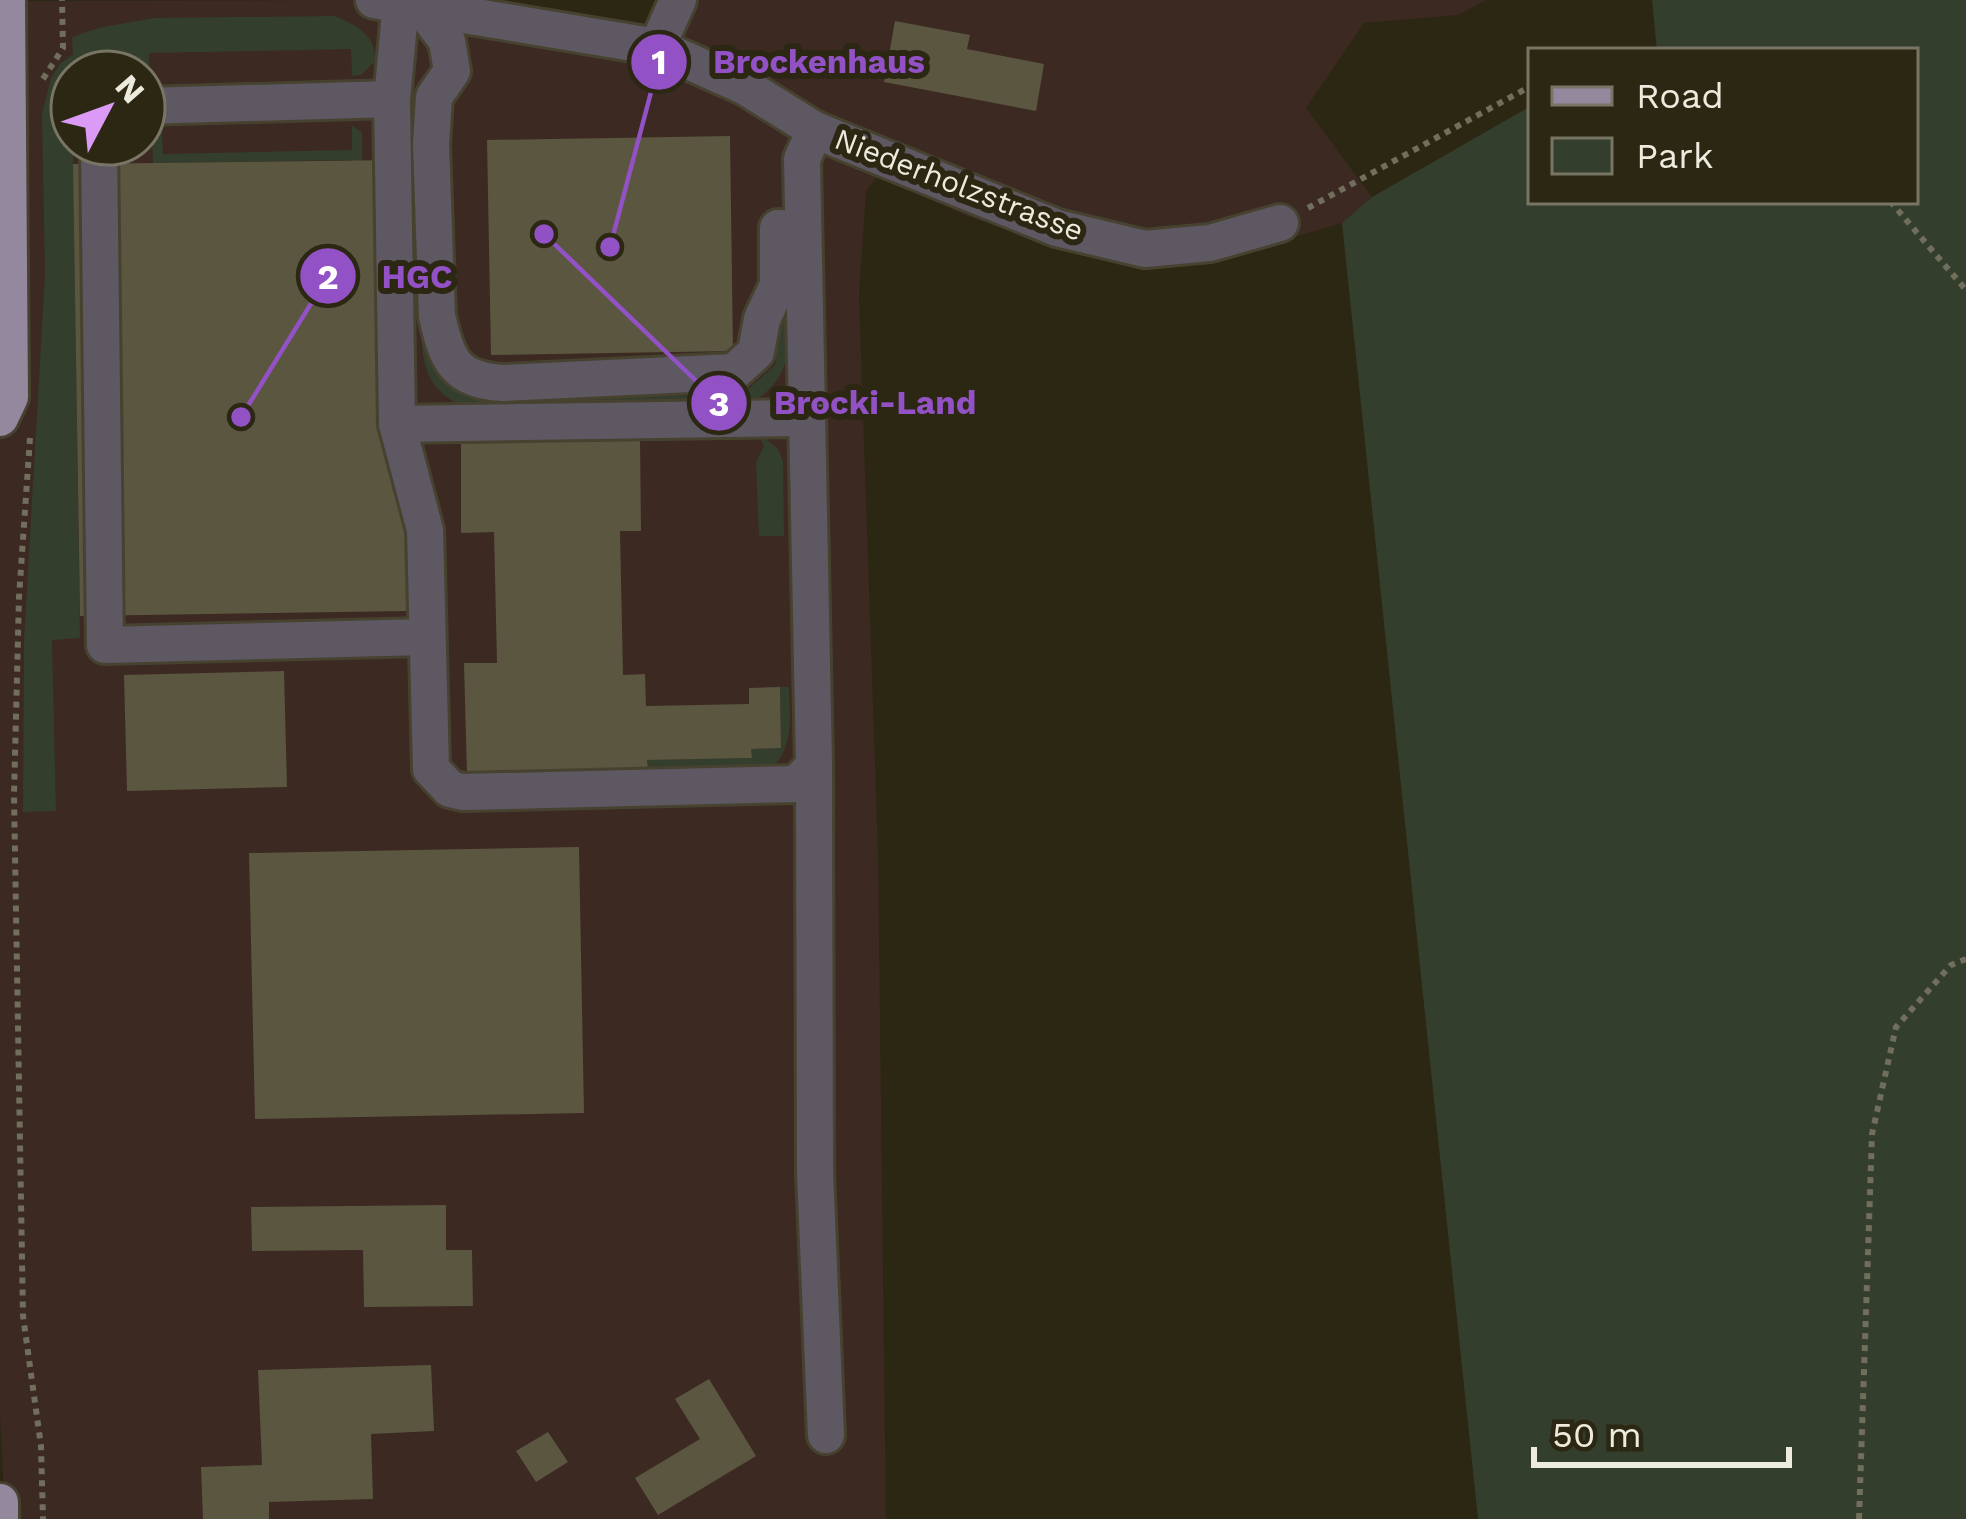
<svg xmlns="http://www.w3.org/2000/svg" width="1966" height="1519" viewBox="0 0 1966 1519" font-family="'Work Sans',sans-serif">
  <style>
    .industrial { fill: #3b2922; fill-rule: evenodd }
    .green { fill: #343e2c }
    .building { fill: #5b5640 }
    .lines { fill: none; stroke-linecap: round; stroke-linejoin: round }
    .minor-casing { stroke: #46422f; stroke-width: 42 }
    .major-casing { stroke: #46422f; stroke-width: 42 }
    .path { stroke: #716e5c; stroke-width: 6; stroke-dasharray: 6 6; stroke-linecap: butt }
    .minor { stroke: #5e5863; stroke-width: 36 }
    .major { stroke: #94889e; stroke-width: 36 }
    .labels { text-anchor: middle; stroke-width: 12; stroke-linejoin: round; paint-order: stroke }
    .street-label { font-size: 30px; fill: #edebde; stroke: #2b2712 }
    .leader { fill: none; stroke: #9252c5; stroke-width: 4.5 }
    .callout-dot { fill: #9252c5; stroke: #2b2712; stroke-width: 4.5 }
    .mark-label { font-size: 36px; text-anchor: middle; font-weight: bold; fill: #fff }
    .callout-label { font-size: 33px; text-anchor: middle; font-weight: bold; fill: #9252c5; stroke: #2b2712; stroke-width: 12; stroke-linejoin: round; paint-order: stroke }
  </style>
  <rect width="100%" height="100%" fill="#2b2712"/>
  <!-- industrial -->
  <path class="industrial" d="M374 0 656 47 680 0H1486L1458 15 1364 23 1306 108 1372 197 1342 223 1241 253 1162 264 1106 259 1053 245 967 216 877 176 866 192 859 296 878 851 886 1519H5L0 1415V418L7 1ZM72 72H144V144H72Z"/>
  <!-- green -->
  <g class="green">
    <path d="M1652 0H1966V1519H1478L1342 223 1372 197 1531 106V201H1915V51H1657Z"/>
    <path d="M334 16C355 24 377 35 375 61L361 75 352 76 351 49 149 53V79L144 80V72H72L80 638 52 640 56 811 23 812 24 639 45 276 42 113 51 78 60 64 73 54 72 37 98 28 154 18Z"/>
    <path d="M352 126 362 132 363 213 353 222 351 160 153 163 152 139 162 130 163 154 352 150Z"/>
    <path d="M421 295 430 352 435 368 445 382 475 398 512 399 730 395 747 390 775 365 783 301 788 304C789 349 793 378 750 404L474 410C414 392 422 347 421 295Z"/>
    <path d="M758 433 778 449 783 461 784 536H759L756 462 764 446Z"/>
    <path d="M780 687H789C790 717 794 747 771 769L648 779 647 760 751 758V749L781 748Z"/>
  </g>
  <!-- building -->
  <g class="building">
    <path d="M895 21 970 35 967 49 1044 64 1036 111 884 82Z"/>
    <path d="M730 136 733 351 491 355 487 140Z"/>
    <path d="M400 160 408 611 80 616 73 164Z"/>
    <path d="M640 438 641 531H620L623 675 645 674 646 706 749 704V688L780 687 781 748 751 749 752 758 647 760 648 769 467 774 464 663H497L494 532 461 533V440Z"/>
    <path d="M284 671 287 787 127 791 124 675Z"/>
    <path d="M579 847 584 1113 255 1119 249 853Z"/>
    <path d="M446 1205V1250H472L473 1306 364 1307 363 1250 252 1251 251 1207Z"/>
    <path d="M431 1365 434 1431 371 1434 373 1499 269 1502V1519H203L201 1467 262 1465 258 1370Z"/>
    <path d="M709 1379 756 1456 658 1515 635 1478 700 1439 675 1399Z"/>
    <path d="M548 1432 568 1462 536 1482 516 1451Z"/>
  </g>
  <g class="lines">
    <!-- minor casing -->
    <g class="minor-casing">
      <g id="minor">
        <path d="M374 0 657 47 744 86 815 130 1057 228 1145 249 1210 243 1280 223"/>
        <path d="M401 2 392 99 397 424 425 530 431 769 450 789 463 792 796 784 814 766"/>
        <path d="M421 6 447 41 452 71 434 97 431 144 437 316C447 361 455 380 503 383L734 372 756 352 762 319 778 285V228L803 229"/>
        <path d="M657 47 678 0"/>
        <path d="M144 106 392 99"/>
        <path d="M815 130 802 159 814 766 815 1172 826 1435"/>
        <path d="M99 144 105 645 425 637"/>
        <path d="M397 424 804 418"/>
      </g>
    </g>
    <!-- major casing -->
    <g class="major-casing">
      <g id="major">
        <path d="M0 418 10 397 7 0"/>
        <path d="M0 1502V1519"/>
      </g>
    </g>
    <!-- path -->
    <g class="path">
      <path d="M43 79 63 48 62 0"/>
      <path d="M1890 201 1966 290"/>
      <path d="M1308 208 1531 86"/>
      <path d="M30 438 19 597 14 795 23 1316 41 1446 43 1519"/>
      <path d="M1859 1519 1872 1134 1896 1027 1951 965 1966 959"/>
    </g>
    <!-- minor -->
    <use href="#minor" class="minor"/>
    <!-- major -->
    <use href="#major" class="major"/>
  </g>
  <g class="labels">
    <!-- street labels -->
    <g class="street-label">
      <text transform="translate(959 185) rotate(21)" y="10">Niederholzstrasse</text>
    </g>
  </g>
  <!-- callouts -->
  <path class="leader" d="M610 247L659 62M241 417L328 276M544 234L719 403"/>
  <g class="callout-dot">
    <circle cx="610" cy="247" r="12"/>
    <circle cx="241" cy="417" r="12"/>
    <circle cx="544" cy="234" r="12"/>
    <circle cx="659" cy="62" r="30"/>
    <circle cx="328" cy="276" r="30"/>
    <circle cx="719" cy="403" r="30"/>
  </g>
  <g class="mark-label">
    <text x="659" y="74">1</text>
    <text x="328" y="289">2</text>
    <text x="719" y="416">3</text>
  </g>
  <g class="callout-label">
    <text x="819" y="73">Brockenhaus</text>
    <text x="417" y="288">HGC</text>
    <text x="875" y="414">Brocki-Land</text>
  </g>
  <!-- legend -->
  <rect x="1528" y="48" width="390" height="156" fill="#2b2712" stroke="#797564" stroke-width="3"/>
  <rect x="1552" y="87" width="60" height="18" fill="#94889e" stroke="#797564" stroke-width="3"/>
  <text x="1636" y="108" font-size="36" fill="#edebde">Road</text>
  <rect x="1552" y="138" width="60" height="36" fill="#343e2c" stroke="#797564" stroke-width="3"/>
  <text x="1636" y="168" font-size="36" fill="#edebde">Park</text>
  <!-- north arrow -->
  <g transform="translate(108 108) rotate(49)"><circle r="57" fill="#2b2712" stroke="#797564" stroke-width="3"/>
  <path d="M0-9L21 45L0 30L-21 45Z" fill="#da9af6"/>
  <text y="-18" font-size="33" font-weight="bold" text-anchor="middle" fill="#edebde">N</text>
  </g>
  <!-- scale -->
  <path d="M1534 1447v18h255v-18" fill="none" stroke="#edebde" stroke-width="6"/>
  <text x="1552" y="1447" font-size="36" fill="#edebde" stroke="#2b2712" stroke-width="9" paint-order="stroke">50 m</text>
</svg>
